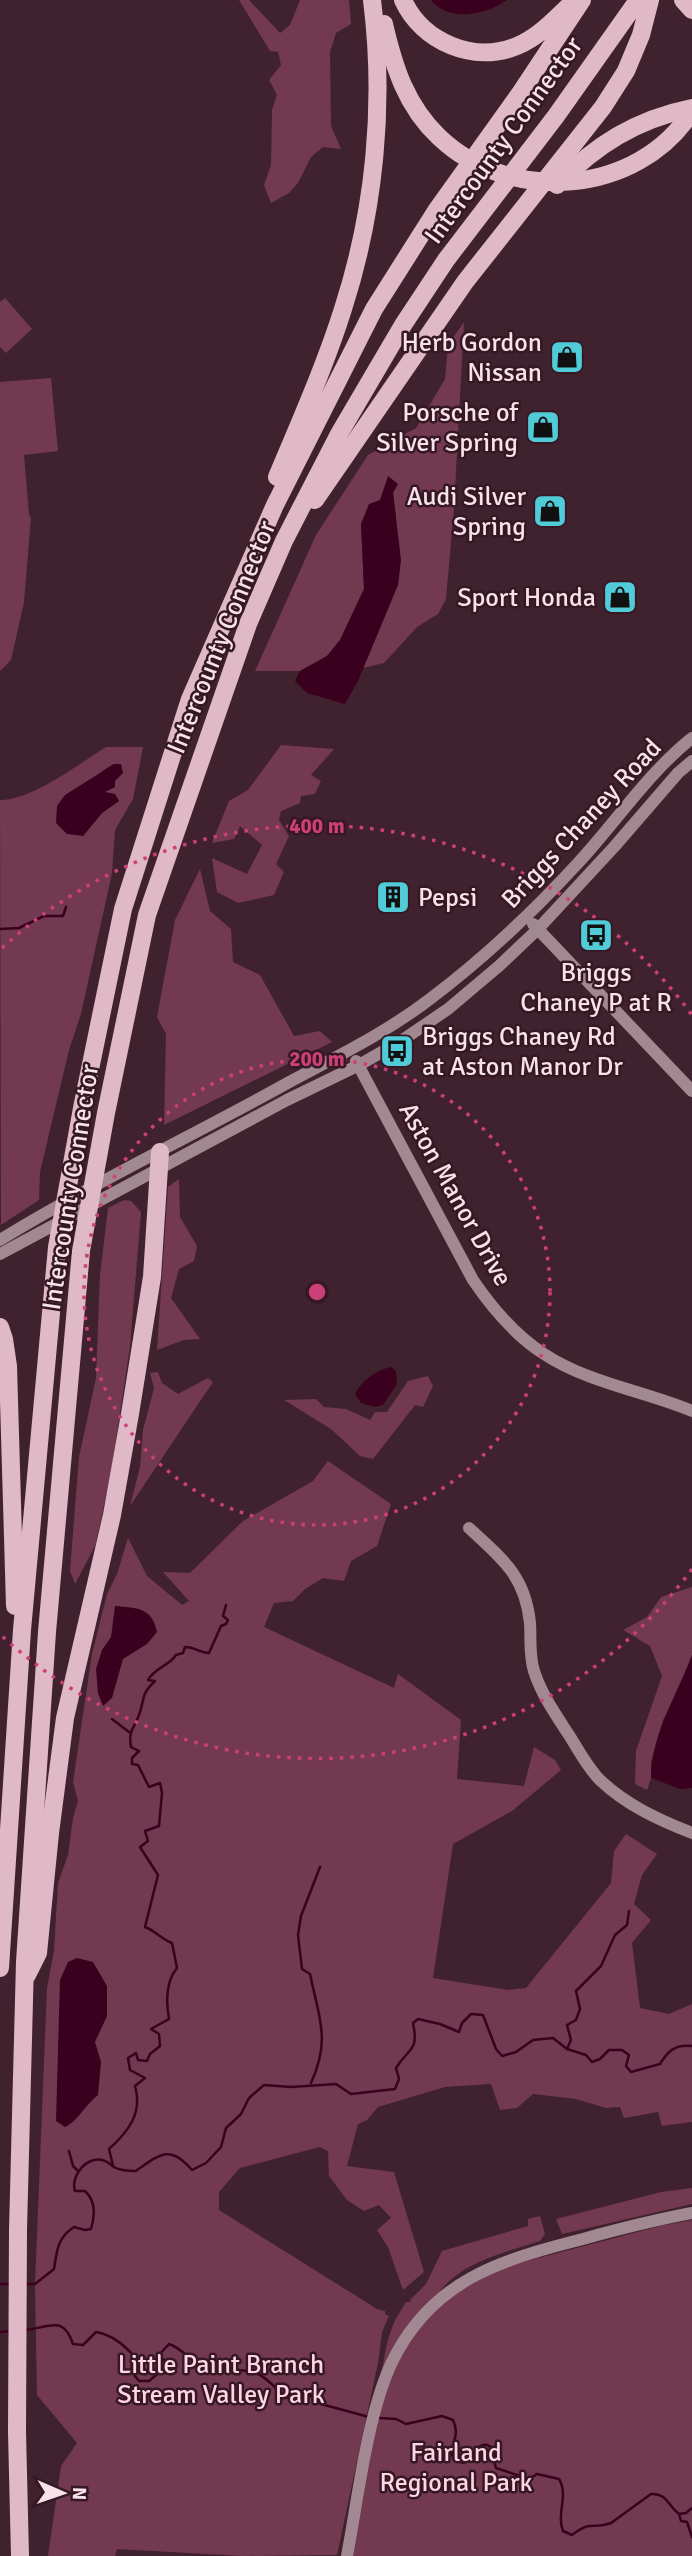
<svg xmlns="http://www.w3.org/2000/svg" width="692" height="2556" viewBox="0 0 692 2556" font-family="Signika,sans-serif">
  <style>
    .green { fill: #723950; fill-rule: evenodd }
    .water { fill: #3a001d }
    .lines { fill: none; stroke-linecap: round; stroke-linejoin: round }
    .stream { stroke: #3a001d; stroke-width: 2.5 }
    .secondary { stroke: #a28891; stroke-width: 12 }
    .highway { stroke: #e0b9c6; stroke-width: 18 }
    .ring { fill: none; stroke: #cd4077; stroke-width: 3.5; stroke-dasharray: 3.5 7 }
    .labels { text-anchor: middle; stroke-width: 5; stroke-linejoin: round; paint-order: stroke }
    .street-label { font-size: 26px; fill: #f7e2e9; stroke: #351824 }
    .poi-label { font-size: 26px; fill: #f7e2e9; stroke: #351824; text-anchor: end }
    .park-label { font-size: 26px; fill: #ffd4e3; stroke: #351824 }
    .centre { fill: #cd4077; stroke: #351824; stroke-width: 3.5 }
    .ring-label { font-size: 21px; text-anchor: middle; font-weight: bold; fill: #cd4077; stroke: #351824; stroke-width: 5; stroke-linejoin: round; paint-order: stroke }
  </style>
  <rect width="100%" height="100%" fill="#40222e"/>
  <!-- green -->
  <g class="green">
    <path d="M239 0H249L280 33 290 25 300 0H349L351 24 336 33 330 52 331 126 341 149 323 147 311 157 298 183 289 193 271 203 264 185 271 165 272 110 277 95 269 80 281 65 278 52 270 51Z"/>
    <path d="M5 298 32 329 6 353 0 347V302Z"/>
    <path d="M464 322 454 508 446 599 438 614 417 627 384 663 363 668 391 601 396 515 393 493 380 500 361 523 364 589 340 640 327 656 300 671H255L316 535 368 455 416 428 445 379 448 345Z"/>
    <path d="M51 378 58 451 24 455 29 515 31 518 24 602 11 660 0 671V382Z"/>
    <path d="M281 745 334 749 311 775 321 781 315 794 301 796 300 803 281 811 279 820 289 836 276 864 284 872 274 895 238 903 217 892 212 858 247 874 262 845 240 826 234 839 212 843 229 801 248 790Z"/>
    <path d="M106 747H143L133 799 115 830 112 873 81 1014 69 1050 40 1172 39 1200 1 1225 0 800C30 801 79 764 106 747ZM114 764 103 793 119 801 102 813 83 836 102 771Z"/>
    <path d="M200 869 210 911 231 929 233 962 260 975 294 1036 320 1031 332 1042 164 1125 166 1034 157 1017 175 920Z"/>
    <path d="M179 1179 180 1217 197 1246 194 1261 179 1269 171 1298 200 1339 184 1340 157 1350 168 1187Z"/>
    <path d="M124 1200 131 1201 141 1212 130 1347 110 1479 95 1546 75 1584 70 1571 79 1457 96 1378 100 1275 108 1208Z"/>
    <path d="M158 1372 162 1383 178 1394 208 1378 213 1382 130 1506 140 1467 143 1430 154 1388 150 1373Z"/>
    <path d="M428 1376 433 1386 423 1407 415 1405 373 1459 360 1456 331 1429 284 1400 316 1399 324 1407 346 1409 370 1420 375 1412H387L408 1381Z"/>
    <path d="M328 1461 391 1504 377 1546 351 1561 344 1581 323 1578 305 1589 293 1601 274 1603 264 1627 394 1688 398 1674 461 1720 457 1779 524 1786 534 1747 555 1760 561 1770 512 1811 453 1844 433 1978 508 1990 526 1988 611 1883 614 1851 626 1834 657 1854 642 1875 634 1904 651 1920 632 1943 640 2008 669 2014 692 2004V2122L662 2126 658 2112 624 2118 620 2107 606 2108 576 2099 533 2094 517 2108 500 2110 491 2084 445 2087 378 2107 367 2120 358 2124 347 2166 394 2172 424 2272 403 2290 388 2247 377 2230 391 2218 379 2205 364 2211 347 2200 329 2176 328 2151 320 2147 240 2168 219 2192V2210L377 2309 385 2311V2314L389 2316 382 2332 378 2363 337 2555 243 2556 117 2549 115 2556H48L61 2466 77 2443 37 2395 35 2284 47 1988 54 1951 58 1883 68 1855 73 1818 78 1801 73 1782 92 1654 107 1594 117 1574 128 1538 147 1576 182 1605 189 1601 163 1572 190 1573 243 1521 313 1481Z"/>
    <path d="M692 1587V1655L677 1693 663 1720 651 1762V1778L647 1790 635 1784 636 1751 662 1676 650 1646 623 1630 647 1617 661 1597Z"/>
    <path d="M692 2188V2204L562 2234 556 2219 661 2192Z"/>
    <path d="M540 2216 545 2234 540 2241C504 2253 464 2261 440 2291L493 2270 660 2226 692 2220V2556H347L387 2343 394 2322 406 2302H411L410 2300 426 2284 442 2251 528 2226V2219Z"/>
  </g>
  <!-- water -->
  <g class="water">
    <path d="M431 0H507C486 15 449 23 431 0Z"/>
    <path d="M388 476 398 484 393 493 401 560 398 585 358 681 345 704 307 693 295 681 300 671 327 656 340 640 364 589 361 524 369 504 380 500Z"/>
    <path d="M114 764H121L123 773 115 781V787L105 792 115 794 119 801 102 813 83 836 67 834 56 823 57 806 65 795Z"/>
    <path d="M391 1367 396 1371 397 1384 383 1405 375 1407 361 1403 355 1394C361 1381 377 1370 391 1367Z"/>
    <path d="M115 1606C137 1608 152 1607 157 1632L147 1644 123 1659 112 1698 103 1706 98 1693 96 1669 102 1650 111 1637Z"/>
    <path d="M692 1655V1788L680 1789 651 1778C651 1735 677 1695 692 1655Z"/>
    <path d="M77 1958 93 1962 107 1986V2016L95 2042 101 2062 98 2095C85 2105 77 2122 65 2127L56 2121 60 1980 68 1962Z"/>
  </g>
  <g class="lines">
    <!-- stream -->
    <g class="stream">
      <path d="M0 929 19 928 44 916H63L66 907"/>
      <path d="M112 1719 129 1732"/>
      <path d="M567 2049 571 2040 567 2025 576 2020 580 2009 576 1991 601 1966 615 1935 627 1925 629 1911"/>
      <path d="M311 2083C331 2039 319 2018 310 1974L302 1969 298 1935 301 1916 320 1867"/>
      <path d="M69 2151 73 2166 77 2170"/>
      <path d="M113 2166 109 2149C128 2132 143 2113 135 2086L145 2078 130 2070 128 2058 136 2053 138 2060 147 2061 150 2054 160 2046 159 2034 151 2029 169 2019C166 2002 166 1981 177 1968L172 1943C161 1939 156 1931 145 1927L158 1875 140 1847 148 1841 145 1831 159 1826 162 1793 160 1783 149 1787 138 1765 132 1764V1758L139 1751 131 1747C128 1730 134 1729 139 1715 145 1699 140 1695 155 1681L148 1680C154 1668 169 1666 176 1655L183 1653 185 1647C195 1647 200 1653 209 1653L221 1626 226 1624 228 1620 223 1616 226 1605"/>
      <path d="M0 2284H13"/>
      <path d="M26 2284H35L54 2269C57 2251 57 2238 74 2227L85 2230 91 2229C95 2216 96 2201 85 2191H75C70 2175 88 2154 105 2161 107 2161 112 2166 114 2167 120 2171 129 2171 136 2171 160 2154 170 2144 192 2170L206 2163 221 2147 226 2128 241 2114 249 2098 264 2085 291 2087 336 2084 351 2094 395 2089 399 2079 396 2068C409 2047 419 2052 413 2023L418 2019 440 2024 459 2032 462 2023 471 2014 483 2015 496 2049 502 2056 516 2052 533 2040 553 2038 567 2049 586 2055 592 2062 600 2059 609 2050H622L629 2055 626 2066 631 2072 660 2064C668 2051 675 2044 692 2046"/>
      <path d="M25 2330C49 2328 63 2314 73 2344L83 2345 96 2332C112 2335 123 2344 134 2356 130 2367 130 2371 139 2381H149L162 2370 166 2361 158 2356 169 2344C182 2348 188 2360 201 2365 218 2372 238 2367 256 2373 267 2377 277 2390 286 2398L300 2394 314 2397 321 2404 369 2417"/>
      <path d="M0 2332 11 2331"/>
      <path d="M379 2418 396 2419 406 2424 442 2416 453 2420C459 2433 454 2439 451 2452L454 2460 464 2463C468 2456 484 2435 493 2450 495 2454 494 2463 496 2468L529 2479 537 2474 559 2479C569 2495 556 2514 563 2531L572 2535C593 2519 593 2530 611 2523L651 2494C667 2493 668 2506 679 2514L686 2513 692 2508"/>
      <path d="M679 2514 681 2521 687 2522 692 2537"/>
    </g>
    <!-- secondary -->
    <g class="secondary">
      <path d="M533 924 692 1091"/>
      <path d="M356 1061 473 1280C492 1308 516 1336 544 1354 588 1383 644 1391 692 1411"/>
      <path d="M0 1240C95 1182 196 1134 293 1080 340 1055 387 1032 430 999 483 959 533 912 578 863 617 821 647 774 692 738"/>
      <path d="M0 1254 287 1100 359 1065 401 1041 448 1009 499 966 538 929 614 847 678 773 692 761"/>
      <path d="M469 1528C502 1559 525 1575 530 1623 531 1638 529 1656 534 1671 541 1693 554 1712 567 1732 577 1747 587 1767 600 1780 626 1805 659 1820 692 1833"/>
      <path d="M347 2556C358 2498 367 2417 391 2364 431 2280 500 2260 583 2239 619 2229 655 2220 692 2213"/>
    </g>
    <!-- highway -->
    <g class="highway">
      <path d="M403 0C422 42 474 64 517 46 539 37 556 18 573 2"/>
      <path d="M683 0 692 10"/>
      <path d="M384 24C394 67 406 106 439 137 510 205 638 196 692 111"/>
      <path d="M557 185C595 145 637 119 692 108"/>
      <path d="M277 477C300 422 325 366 343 309 375 210 385 103 372 0"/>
      <path d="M315 500 465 282 603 107 626 71 641 35 650 0"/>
      <path d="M0 1327 4 1339 8 1366 15 1606"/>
      <path d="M0 1968 22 1630 57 1247 82 1108 123 909 190 699 275 505 374 309 436 211 521 92 582 0"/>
      <path d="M27 1975 38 1953 50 1833 65 1718 112 1515 130 1414 152 1277 160 1152"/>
      <path d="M20 2556 17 2432 18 2230 25 1962 47 1632 81 1251 106 1113 147 915 248 624 284 541 339 434 403 325 446 260 556 116 638 0"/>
    </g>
  </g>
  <!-- distance rings -->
  <g class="ring">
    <circle cx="317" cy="1292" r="233"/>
    <path d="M692 1569A466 466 0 0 1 2 1636M2 948A466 466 0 0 1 692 1015"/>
  </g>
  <!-- icons -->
  <defs>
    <g id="shop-square" transform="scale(1.75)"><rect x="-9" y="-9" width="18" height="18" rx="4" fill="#52cbd9" stroke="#351824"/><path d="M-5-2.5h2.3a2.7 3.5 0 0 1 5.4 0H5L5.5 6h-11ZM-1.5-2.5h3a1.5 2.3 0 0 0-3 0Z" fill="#111"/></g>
    <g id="building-square" transform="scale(1.75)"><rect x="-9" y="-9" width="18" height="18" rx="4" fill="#52cbd9" stroke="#351824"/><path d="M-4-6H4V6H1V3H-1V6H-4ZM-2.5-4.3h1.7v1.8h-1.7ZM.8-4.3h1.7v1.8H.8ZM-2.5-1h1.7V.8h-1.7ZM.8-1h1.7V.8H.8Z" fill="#111"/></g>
    <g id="bus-square" transform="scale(1.75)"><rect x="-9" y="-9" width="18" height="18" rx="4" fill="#52cbd9" stroke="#351824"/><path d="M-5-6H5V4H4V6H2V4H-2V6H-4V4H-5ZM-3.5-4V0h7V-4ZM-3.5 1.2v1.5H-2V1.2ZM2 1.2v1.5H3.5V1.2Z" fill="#111"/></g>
  </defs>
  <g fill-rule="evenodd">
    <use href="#shop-square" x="567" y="357"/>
    <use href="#shop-square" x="543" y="427"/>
    <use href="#shop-square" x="550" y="511"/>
    <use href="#shop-square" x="620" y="597"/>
    <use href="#building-square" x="393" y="897"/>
    <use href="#bus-square" x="596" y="935"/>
    <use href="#bus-square" x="397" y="1051"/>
  </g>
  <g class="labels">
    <!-- street labels -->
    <g class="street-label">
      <text transform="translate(503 140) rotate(-54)" y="9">Intercounty Connector</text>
      <text transform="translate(221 637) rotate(-68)" y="9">Intercounty Connector</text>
      <text transform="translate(581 823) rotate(-47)" y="9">Briggs Chaney Road</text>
      <text transform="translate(70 1187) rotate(-81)" y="9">Intercounty Connector</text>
      <text transform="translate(456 1194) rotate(61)" y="9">Aston Manor Drive</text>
    </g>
    <!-- poi labels -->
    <g class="poi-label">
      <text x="542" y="351">Herb Gordon<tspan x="542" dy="30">Nissan</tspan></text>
      <text x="518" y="421">Porsche of<tspan x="518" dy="30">Silver Spring</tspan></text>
      <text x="526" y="505">Audi Silver<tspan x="526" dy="30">Spring</tspan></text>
      <text x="596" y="606">Sport Honda</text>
      <text x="418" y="906" text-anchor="start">Pepsi</text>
      <text x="596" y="981" text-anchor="middle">Briggs<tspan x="596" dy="30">Chaney P at R</tspan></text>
      <text x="422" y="1045" text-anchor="start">Briggs Chaney Rd<tspan x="422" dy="30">at Aston Manor Dr</tspan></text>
    </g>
    <!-- park labels -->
    <g class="park-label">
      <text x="221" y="2373">Little Paint Branch<tspan x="221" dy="30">Stream Valley Park</tspan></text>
      <text x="456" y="2461">Fairland<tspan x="456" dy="30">Regional Park</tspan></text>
    </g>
  </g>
  <circle cx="317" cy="1292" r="10" class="centre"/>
  <g class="ring-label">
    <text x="317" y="833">400 m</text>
    <text x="317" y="1066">200 m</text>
  </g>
  <!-- north arrow -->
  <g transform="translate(63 2493) rotate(92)" stroke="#351824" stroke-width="5" paint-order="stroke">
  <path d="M0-5L12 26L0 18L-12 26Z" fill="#f7e2e9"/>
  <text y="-10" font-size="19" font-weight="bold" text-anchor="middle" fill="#f7e2e9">N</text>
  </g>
</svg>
